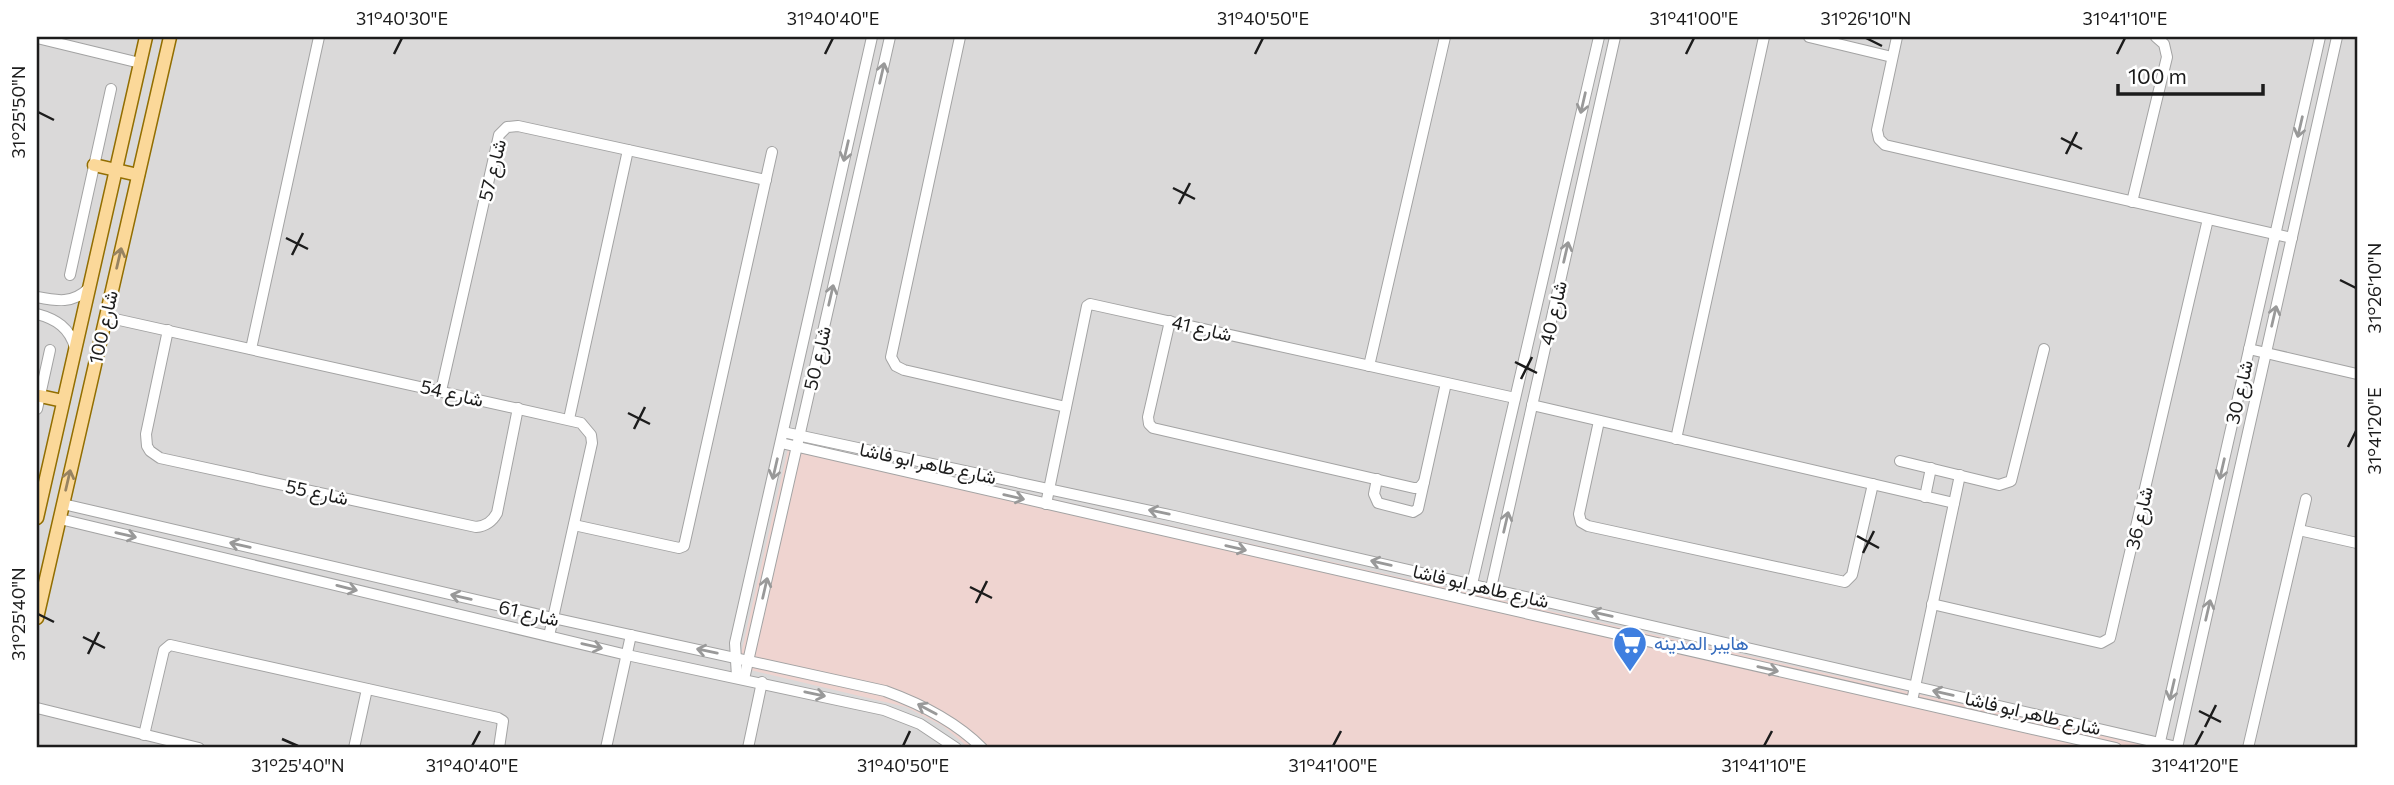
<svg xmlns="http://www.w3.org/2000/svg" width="2394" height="785" viewBox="0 0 2394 785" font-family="Commissioner,Vazirmatn,sans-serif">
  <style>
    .residential { fill: #dad9d9 }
    .commercial { fill: #efd4d0 }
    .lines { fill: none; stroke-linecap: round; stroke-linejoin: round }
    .minor-casing { stroke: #a3a3a3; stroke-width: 12 }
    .major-casing { stroke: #926e01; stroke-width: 15 }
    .minor { stroke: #fff; stroke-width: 10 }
    .major { stroke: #fbd899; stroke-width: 12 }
    .oneway { stroke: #999 }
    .oneway2 { stroke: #978361 }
    .ticks { fill: none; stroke: #1c1c1c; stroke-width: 2.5 }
    .labels { text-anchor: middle; stroke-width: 5; stroke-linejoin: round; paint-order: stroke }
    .street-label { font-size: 19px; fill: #1c1c1c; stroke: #fff }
    .shop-label { font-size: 19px; fill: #366cbe; stroke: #fff; text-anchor: start }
    .neatline { fill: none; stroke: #1c1c1c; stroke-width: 2.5 }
    .ticks-label { font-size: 18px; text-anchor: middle; fill: #1c1c1c }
  </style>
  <rect width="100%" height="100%" fill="#edeae1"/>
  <!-- residential -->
  <rect class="residential" x="37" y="37" width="2320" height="711"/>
  <!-- commercial -->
  <path class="commercial" d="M790 440 1479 595 2156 748H969L943 726 906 707 738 667Z"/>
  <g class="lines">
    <!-- minor casing -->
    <g class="minor-casing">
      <g id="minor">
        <path d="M960 37 891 357 896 366 904 370 1066 407"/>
        <path d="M1809 37 1892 57"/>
        <path d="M1897 37 1877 130 1879 139 1885 145 2292 238"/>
        <path d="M37 38 140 63"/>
        <path d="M2132 202 2167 57 2164 44 2156 37"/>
        <path d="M70 275 111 89"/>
        <path d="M37 297C57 301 73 304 89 288"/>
        <path d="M37 314C56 319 70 328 75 348"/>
        <path d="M106 317 581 423 591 435 592 443 549 636"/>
        <path d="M1170 321 1148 417 1149 424 1153 428 1414 488H1419L1424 482 1446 383"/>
        <path d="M168 330 146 434 147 446 150 451 160 458 476 527C486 526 492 522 497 513L518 408"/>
        <path d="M251 349 319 37"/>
        <path d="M2249 349 2357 374"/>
        <path d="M1369 366 1445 37"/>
        <path d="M441 391 499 135 507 127 518 126 766 180"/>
        <path d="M1532 405 1954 503"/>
        <path d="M37 409 50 350"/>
        <path d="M569 419 628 150"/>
        <path d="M1599 421 1579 514 1581 522 1588 526 1845 582 1852 575 1873 484"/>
        <path d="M783 432 1174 516 2177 747"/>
        <path d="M1676 439 1764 37"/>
        <path d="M781 443 2116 748"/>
        <path d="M1900 461 1999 485 2011 481 2044 349"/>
        <path d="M1377 479 1374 494 1378 503 1413 512 1418 509 1424 482"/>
        <path d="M1925 497 1931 468"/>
        <path d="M63 504 553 618 885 691C921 704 955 721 982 748"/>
        <path d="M1046 504 1087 306 1090 304 1515 398"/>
        <path d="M60 519 627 655 884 710 920 724 956 748"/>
        <path d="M574 525 679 548 684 546 772 152"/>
        <path d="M2299 530 2357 543"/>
        <path d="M1472 584 1599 37"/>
        <path d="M1491 588 1615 37"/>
        <path d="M1932 604 2101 643 2110 638 2208 219"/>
        <path d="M737 677 735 643 872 37"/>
        <path d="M744 679 890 37"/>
        <path d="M1912 701 1960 475"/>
        <path d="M37 708 199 748"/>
        <path d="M144 735 164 650 170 645 498 718 503 721 499 748"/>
        <path d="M2159 746 2320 37"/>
        <path d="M354 748 367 689"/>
        <path d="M606 748 631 635"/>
        <path d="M748 748 762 682"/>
        <path d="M2177 748 2337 37"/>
        <path d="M2248 748 2306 499"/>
      </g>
    </g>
    <!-- major casing -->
    <g class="major-casing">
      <g id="major">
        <path d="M94 165 138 175"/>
        <path d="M40 396 63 401"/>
        <path d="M37 518 146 37"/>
        <path d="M37 618 170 37"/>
      </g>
    </g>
    <!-- minor -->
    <use href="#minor" class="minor"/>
    <!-- major -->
    <use href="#major" class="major"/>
  </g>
  <!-- one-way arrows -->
  <defs><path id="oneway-shaft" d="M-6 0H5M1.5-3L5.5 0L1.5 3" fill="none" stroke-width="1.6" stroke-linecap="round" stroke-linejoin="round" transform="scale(1.75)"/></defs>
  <g class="oneway">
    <use href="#oneway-shaft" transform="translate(882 73) rotate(-77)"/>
    <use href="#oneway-shaft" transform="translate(1583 103) rotate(103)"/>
    <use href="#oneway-shaft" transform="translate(2300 127) rotate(103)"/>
    <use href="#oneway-shaft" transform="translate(846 151) rotate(103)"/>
    <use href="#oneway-shaft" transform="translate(1566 252) rotate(-77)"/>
    <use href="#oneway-shaft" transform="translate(831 295) rotate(-77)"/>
    <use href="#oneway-shaft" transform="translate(2274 316) rotate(-77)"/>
    <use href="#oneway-shaft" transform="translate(775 469) rotate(103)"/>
    <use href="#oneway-shaft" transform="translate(2222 469) rotate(103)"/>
    <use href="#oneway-shaft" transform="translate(1014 497) rotate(13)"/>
    <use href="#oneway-shaft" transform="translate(1159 512) rotate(-168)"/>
    <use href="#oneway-shaft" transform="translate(1506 522) rotate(-77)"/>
    <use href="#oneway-shaft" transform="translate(126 535) rotate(13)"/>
    <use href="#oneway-shaft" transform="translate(240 545) rotate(-167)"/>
    <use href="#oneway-shaft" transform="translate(1236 548) rotate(13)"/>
    <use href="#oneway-shaft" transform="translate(1381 563) rotate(-167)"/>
    <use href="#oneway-shaft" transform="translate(347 588) rotate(14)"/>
    <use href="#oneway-shaft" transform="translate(765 588) rotate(-77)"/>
    <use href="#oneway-shaft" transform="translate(461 597) rotate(-167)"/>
    <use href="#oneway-shaft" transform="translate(2208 610) rotate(-77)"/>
    <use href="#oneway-shaft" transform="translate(1602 614) rotate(-167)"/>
    <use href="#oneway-shaft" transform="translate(592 646) rotate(13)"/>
    <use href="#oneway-shaft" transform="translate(707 651) rotate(-168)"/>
    <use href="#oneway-shaft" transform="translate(1768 669) rotate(13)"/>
    <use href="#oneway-shaft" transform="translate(2172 690) rotate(103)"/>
    <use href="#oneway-shaft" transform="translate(1943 693) rotate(-167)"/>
    <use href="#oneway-shaft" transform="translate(815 694) rotate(12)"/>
    <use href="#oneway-shaft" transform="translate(927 709) rotate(-152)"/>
  </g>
  <g class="oneway2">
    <use href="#oneway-shaft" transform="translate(119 258) rotate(-77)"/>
    <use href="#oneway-shaft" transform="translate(68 480) rotate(-77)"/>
  </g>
  <!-- ticks -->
  <path class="ticks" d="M1866 38 1882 46M394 54 402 38M825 54 833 38M1255 54 1263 38M1686 54 1694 38M2117 54 2125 38M38 112 54 120M2061 138 2082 149M2066 154 2077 132M1173 188 1195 199M1179 204 1190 183M286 238 308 249M292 255 303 233M2340 280 2356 288M1515 362 1537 373M1521 379 1532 357M628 413 650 424M634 429 645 407M2348 447 2356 431M1857 536 1879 548M1863 553 1874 531M970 587 992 598M976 603 987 581M38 614 54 622M83 637 105 648M88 654 99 632M2199 711 2221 722M2205 727 2216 705M282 739 298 746M472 746 480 731M903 746 910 731M1333 746 1341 731M1764 746 1772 731M2195 746 2203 731"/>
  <!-- icons -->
  <defs>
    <g id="supermarket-pin" transform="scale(1.75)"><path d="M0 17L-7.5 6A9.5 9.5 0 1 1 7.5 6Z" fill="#3f7fe0" stroke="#fff"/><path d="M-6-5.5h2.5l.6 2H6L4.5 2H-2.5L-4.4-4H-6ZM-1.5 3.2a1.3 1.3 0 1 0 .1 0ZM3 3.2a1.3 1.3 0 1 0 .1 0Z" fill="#fff"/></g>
  </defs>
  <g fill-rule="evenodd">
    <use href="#supermarket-pin" x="1630" y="643"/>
  </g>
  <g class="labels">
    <!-- street labels -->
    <g class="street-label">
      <text transform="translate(492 170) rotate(-76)" y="7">شارع 57</text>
      <text transform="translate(1553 313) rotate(-77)" y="7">شارع 40</text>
      <text transform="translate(103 327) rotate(-77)" y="7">شارع 100</text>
      <text transform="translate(1202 328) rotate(13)" y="7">شارع 41</text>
      <text transform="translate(817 358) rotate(-77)" y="7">شارع 50</text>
      <text transform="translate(2239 392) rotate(-77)" y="7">شارع 30</text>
      <text transform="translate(452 393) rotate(13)" y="7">شارع 54</text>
      <text transform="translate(928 463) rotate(12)" y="7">شارع طاهر ابو فاشا</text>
      <text transform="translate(317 492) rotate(12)" y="7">شارع 55</text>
      <text transform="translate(2139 518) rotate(-77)" y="7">شارع 36</text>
      <text transform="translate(1481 586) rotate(13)" y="7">شارع طاهر ابو فاشا</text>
      <text transform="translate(529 613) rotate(13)" y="7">شارع 61</text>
      <text transform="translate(2033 713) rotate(13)" y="7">شارع طاهر ابو فاشا</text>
    </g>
    <!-- shop labels -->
    <g class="shop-label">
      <text x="1654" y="650">هايبر المدينه</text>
    </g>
  </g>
  <!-- border -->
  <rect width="2394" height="785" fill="none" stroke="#ffffff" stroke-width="77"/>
  <!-- scale -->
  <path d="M2118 84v10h145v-10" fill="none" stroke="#1c1c1c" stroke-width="3.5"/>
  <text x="2128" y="84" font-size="21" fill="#1c1c1c" stroke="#ffffff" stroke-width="5" paint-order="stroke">100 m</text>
  <rect x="38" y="38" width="2318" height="708" class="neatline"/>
  <g class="ticks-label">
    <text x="402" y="25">31°40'30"E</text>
    <text x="833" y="25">31°40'40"E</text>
    <text x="1263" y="25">31°40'50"E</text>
    <text x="1694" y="25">31°41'00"E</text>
    <text x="1866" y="25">31°26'10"N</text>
    <text x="2125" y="25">31°41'10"E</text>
    <text transform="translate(19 112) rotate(-90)" y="6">31°25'50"N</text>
    <text transform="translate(2375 288) rotate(-90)" y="6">31°26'10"N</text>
    <text transform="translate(2375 431) rotate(-90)" y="6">31°41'20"E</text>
    <text transform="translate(19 614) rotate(-90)" y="6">31°25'40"N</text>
    <text x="298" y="772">31°25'40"N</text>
    <text x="472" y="772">31°40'40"E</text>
    <text x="903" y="772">31°40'50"E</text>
    <text x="1333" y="772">31°41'00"E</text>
    <text x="1764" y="772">31°41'10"E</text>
    <text x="2195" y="772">31°41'20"E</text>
  </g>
</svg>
